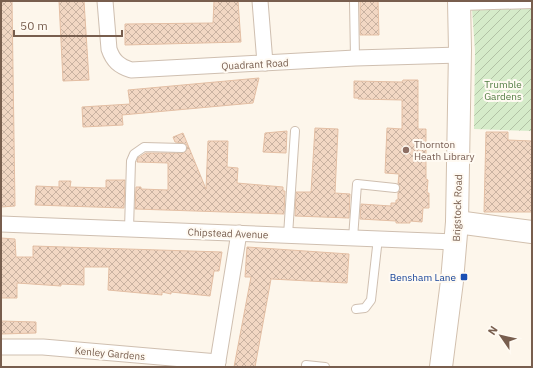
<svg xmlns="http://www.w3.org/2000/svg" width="533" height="368" viewBox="0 0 533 368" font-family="'IBM Plex Sans',sans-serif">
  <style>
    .garden { fill: url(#garden-furrows) }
    .building { fill: url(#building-cross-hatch); stroke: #e4bfa4 }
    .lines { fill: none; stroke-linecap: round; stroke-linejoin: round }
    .lane-casing { stroke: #cfbfb0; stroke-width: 10 }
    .street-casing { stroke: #cfbfb0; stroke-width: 17 }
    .secondary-casing { stroke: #d2c0ae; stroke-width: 24 }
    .lane { stroke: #fff; stroke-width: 8 }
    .street { stroke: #fff; stroke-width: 15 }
    .secondary { stroke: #fff; stroke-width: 22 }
    .education-dot { fill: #8d6e63; stroke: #fffaf2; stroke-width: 1.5 }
    .transit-dot { fill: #1a4fb4; stroke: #fffaf2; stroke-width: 1.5 }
    .labels { text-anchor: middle; stroke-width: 4; stroke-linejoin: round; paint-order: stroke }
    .street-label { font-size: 10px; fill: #785e4e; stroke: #fffaf2 }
    .park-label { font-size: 10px; fill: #547e45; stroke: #fffaf2 }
    .education-label { font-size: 10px; fill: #785e54; stroke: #fffaf2; text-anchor: start }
    .transit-label { font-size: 10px; fill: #164399; stroke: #fffaf2; text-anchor: end }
  </style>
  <defs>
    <pattern id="garden-furrows" width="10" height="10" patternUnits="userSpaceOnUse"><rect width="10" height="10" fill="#d5ebc9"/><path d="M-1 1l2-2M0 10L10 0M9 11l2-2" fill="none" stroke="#b2c2a5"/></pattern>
    <pattern id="building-cross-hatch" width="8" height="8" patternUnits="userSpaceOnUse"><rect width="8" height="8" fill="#f2d7c3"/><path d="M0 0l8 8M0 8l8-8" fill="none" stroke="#c9b2a1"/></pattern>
  </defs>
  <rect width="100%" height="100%" fill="#fdf6eb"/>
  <!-- garden -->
  <path class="garden" d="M472 9H532V131L474 129 475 51Z"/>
  <!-- building -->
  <g class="building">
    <path d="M1 1H12L15 206 1 207Z"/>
    <path d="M59 1H84L89 80 63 81Z"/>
    <path d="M214 1H238L241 42 125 45V24L213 23Z"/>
    <path d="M360 1H378L379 35H360Z"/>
    <path d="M259 78 253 103 122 115 123 125 83 127 82 107 130 104 128 90Z"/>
    <path d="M403 80H418V129H426V179L428 180 427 193H429V208H423L422 222 410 221V223H396V221L360 219 361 204 391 206V203H396V200H398V192L400 188 398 184 399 174 385 173 387 128 402 129V100L358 99V98H354V81L402 82Z"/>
    <path d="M315 128 338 129 335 193 350 194 349 218 295 216 296 192H311Z"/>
    <path d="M287 131 286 153 263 152 265 133Z"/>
    <path d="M486 132H508V140L532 141V212H484Z"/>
    <path d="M183 133 206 189 208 141H228L227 167 238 168 237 183 283 187V191H285L284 214 135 209 136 187H141V189L168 190V163L137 162 138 158 146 153H184L187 149V145L183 143 175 142 173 137Z"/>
    <path d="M106 180H125L124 208 35 205 36 186 59 187V181H71L70 187 106 188Z"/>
    <path d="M1 238 15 239 16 257H33V246L222 252 219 271H214L210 296 171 292V294L162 292V295L108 290 109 267H84V285L61 284V286L17 283V298H1Z"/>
    <path d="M247 247 349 254 347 283 271 279 255 367H234L251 277H245Z"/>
    <path d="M1 321 36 322V333L1 334Z"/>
  </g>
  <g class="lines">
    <!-- lane casing -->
    <g class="lane-casing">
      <g id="lane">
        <path d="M354 1 355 58"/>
        <path d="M460 6 532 4"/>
        <path d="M129 229 131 161 134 154 144 147 182 148"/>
        <path d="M288 235 295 131"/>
        <path d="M353 238 357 184 395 188"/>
        <path d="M356 309 365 308 371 300 378 238"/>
        <path d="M306 365 325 367"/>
      </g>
    </g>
    <!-- street casing -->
    <g class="street-casing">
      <g id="street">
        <path d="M105 1 109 49C113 61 119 66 131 70L355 58 460 55"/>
        <path d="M260 1 265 63"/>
        <path d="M1 224 455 242"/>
        <path d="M1 347H43L218 362"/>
        <path d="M217 367 239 233"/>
      </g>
    </g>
    <!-- secondary casing -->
    <g class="secondary-casing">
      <g id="secondary">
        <path d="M457 222 532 232"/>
        <path d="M441 367 452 281 457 222 460 50 459 1"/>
      </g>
    </g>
    <!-- lane -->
    <use href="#lane" class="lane"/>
    <!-- street -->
    <use href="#street" class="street"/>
    <!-- secondary -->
    <use href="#secondary" class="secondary"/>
  </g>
  <!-- markers -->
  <circle class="education-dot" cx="406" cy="150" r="4"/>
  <rect class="transit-dot" x="460" y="273" width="8" height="8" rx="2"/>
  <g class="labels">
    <!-- street labels -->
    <g class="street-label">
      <text transform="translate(255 64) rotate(-3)" y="4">Quadrant Road</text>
      <text transform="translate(457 208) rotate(-88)" y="4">Brigstock Road</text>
      <text transform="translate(228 233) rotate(2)" y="4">Chipstead Avenue</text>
      <text transform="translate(110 353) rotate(5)" y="4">Kenley Gardens</text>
    </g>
    <!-- park labels -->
    <g class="park-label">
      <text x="503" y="88">Trumble<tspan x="503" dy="12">Gardens</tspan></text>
    </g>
    <!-- education labels -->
    <g class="education-label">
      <text x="414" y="148">Thornton<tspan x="414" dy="12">Heath Library</tspan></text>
    </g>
    <!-- transit labels -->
    <g class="transit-label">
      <text x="456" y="281">Bensham Lane</text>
    </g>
  </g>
  <!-- border -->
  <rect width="533" height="368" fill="none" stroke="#785e4e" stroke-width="4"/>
  <!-- north arrow -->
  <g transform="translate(501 336) rotate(304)" stroke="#fffaf2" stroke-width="3" paint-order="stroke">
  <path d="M0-3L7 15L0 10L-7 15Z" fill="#785e4e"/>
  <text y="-6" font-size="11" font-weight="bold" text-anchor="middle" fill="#785e4e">N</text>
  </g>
  <!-- scale -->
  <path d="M14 30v6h108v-6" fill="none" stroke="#785e4e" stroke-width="2"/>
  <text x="20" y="30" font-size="12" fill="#785e4e" stroke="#fffaf2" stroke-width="3" paint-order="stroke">50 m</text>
</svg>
